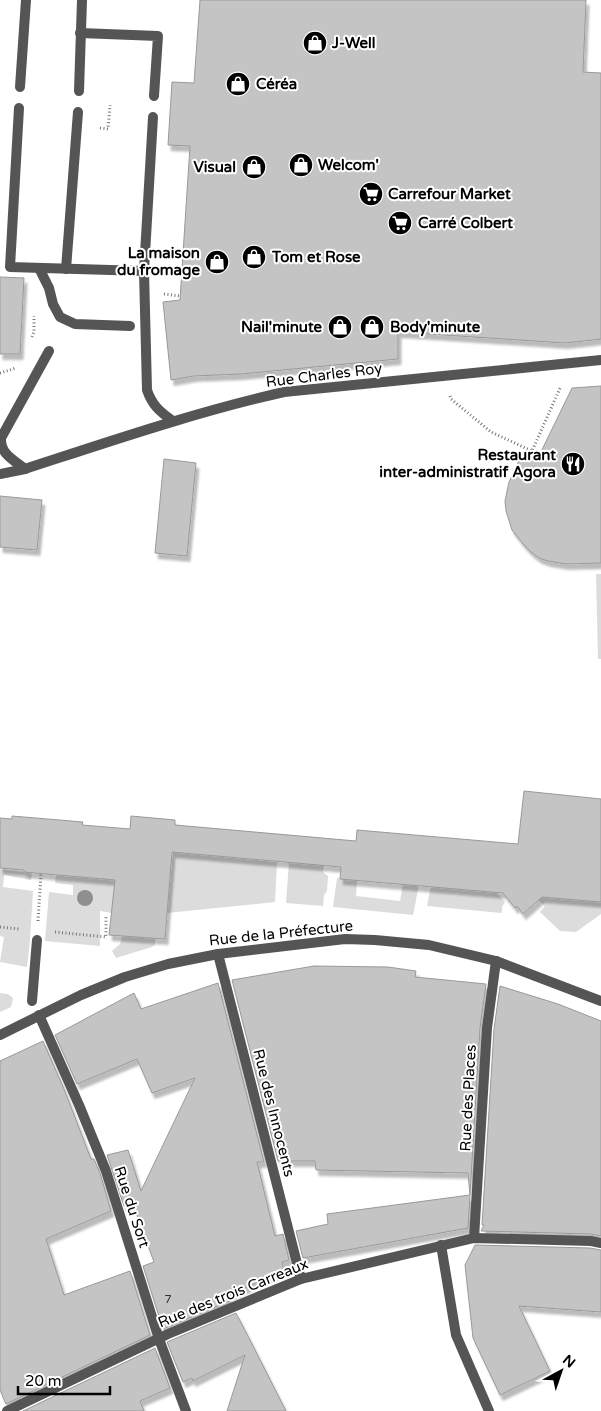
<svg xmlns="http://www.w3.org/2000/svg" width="601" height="1411" viewBox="0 0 601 1411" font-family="'Varela Round',sans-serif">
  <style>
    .green { fill: #dcdcdc }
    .building { fill: #c4c4c4; stroke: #999; filter: url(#shadow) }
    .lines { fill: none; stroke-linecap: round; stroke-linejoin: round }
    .path { stroke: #777; stroke-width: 3; stroke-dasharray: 1 2.5; stroke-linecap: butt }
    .service { stroke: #555; stroke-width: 10 }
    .minor { stroke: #555; stroke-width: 10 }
    .tree { fill: #8f8f8f }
    .labels { text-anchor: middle; stroke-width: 4; stroke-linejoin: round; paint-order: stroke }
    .number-label { font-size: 12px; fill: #313131 }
    .poi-label { font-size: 15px; font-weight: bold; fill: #000; stroke: #fff; text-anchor: start }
    .street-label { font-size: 15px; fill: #000; stroke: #fff }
  </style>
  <defs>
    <filter id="shadow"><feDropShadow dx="3" dy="5.5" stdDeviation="1" flood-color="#0004"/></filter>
  </defs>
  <rect width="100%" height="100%" fill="#fff"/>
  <!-- green -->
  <g class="green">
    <path d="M596 574H601V659H598Z"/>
    <path d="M173 852 277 862 275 902 167 913Z"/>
    <path d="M289 862 324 865 323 872 328 876 327 891 324 895 323 906 286 903Z"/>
    <path d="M0 869 32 873 31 880 4 875 3 887 33 891 30 940 27 967 0 962 4 937 0 936Z"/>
    <path d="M56 875 75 877H126L112 913 100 911V946L45 941 49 892 73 895V885L55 883Z"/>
    <path d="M337 878 357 880 356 896 400 901 403 884 419 885 413 915 333 907Z"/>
    <path d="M431 886 497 893 505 902 502 907V913L427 906Z"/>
    <path d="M538 896 601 902V914L576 932 560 931 540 912 545 906 538 900Z"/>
    <path d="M122 936 155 938V945L152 947 116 958 112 951 120 944Z"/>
    <path d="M0 993 8 994 13 998 11 1007 0 1012Z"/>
  </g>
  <!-- building -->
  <g class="building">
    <path d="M200 0H586L583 72 601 73V339L565 343 398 332V359L241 374 194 376 171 380 163 302 180 300 190 146 168 145 172 82 194 83Z"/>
    <path d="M0 277 24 278 20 354H0Z"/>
    <path d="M601 386V563L566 564 548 561 539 558 531 552 524 545 512 530 506 511 505 501 509 482 521 456 536 462 572 388Z"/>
    <path d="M164 459 196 463 187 556 155 553Z"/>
    <path d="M0 496 42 500 37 550 0 547Z"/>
    <path d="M524 791 601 799V902L542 897 523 914 517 906 515 908 503 893 340 879 341 867 172 852 165 939 109 935 115 880 24 872V870L0 868V818L12 819V816L83 822 82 825 130 829 131 816 175 820V825L356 841 357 830 518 844Z"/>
    <path d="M314 966 388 967 416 971 415 977 486 984 480 1028 468 1228 303 1258 296 1231 328 1224 327 1214 470 1195 468 1173 316 1170 315 1161H278L232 980Z"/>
    <path d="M218 983 264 1162H257L275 1236 283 1234 289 1260 282 1262 284 1270 227 1296 230 1301 163 1329 143 1266 154 1262 134 1207 137 1200 124 1206 107 1155 128 1150 141 1191 195 1078 152 1093 137 1059 77 1084 55 1035 134 993 141 1009Z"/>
    <path d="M500 986 558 1004 601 1021V1236L591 1234 481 1231 484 1225H482L494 1029Z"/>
    <path d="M43 1041 64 1089 91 1159H94L100 1173 111 1211 46 1239 64 1295 130 1271 150 1335 6 1404 0 1390V1061Z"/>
    <path d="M475 1245 590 1248 601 1250V1312L519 1306 550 1371 500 1395 473 1338 465 1265Z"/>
    <path d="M236 1313 250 1340 286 1411H227L245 1355 193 1381 192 1378 183 1382 167 1342Z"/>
    <path d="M155 1348 170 1388 140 1401 144 1411H23Z"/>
  </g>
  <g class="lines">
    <!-- path -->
    <g class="path">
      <path d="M100 128 108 129 110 105"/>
      <path d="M164 294 180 296"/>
      <path d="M32 337 34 332V316"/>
      <path d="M0 373 16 368"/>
      <path d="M450 396 451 399 491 432 532 451 561 386"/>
      <path d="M38 921 41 874"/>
      <path d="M0 927 19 929"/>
      <path d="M55 932 106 937V916"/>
    </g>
    <!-- service -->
    <g class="service">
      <path d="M80 33 158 36 154 96"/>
      <path d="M20 87 26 0"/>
      <path d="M79 91 82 0"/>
      <path d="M19 108 10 267 144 271 153 117"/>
      <path d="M39 268 49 288 53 304 60 317 75 324 130 326"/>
      <path d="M66 269 78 112"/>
      <path d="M144 271 147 390C152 405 160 412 173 421"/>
      <path d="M25 469C14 460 0 454 1 438L49 351"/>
      <path d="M32 1001 37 940"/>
    </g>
    <!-- minor -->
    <g class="minor">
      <path d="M0 474 25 469C111 441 196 412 284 392L601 360"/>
      <path d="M218 954 301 1279"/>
      <path d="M39 1015 79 1105 106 1171 159 1339 186 1411"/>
      <path d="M0 1035 81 995 125 977 168 964 218 954 345 939 375 940 429 945 496 961 601 1001"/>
      <path d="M474 1238 487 1028 496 961"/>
      <path d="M441 1245 456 1335 489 1411"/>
      <path d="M7 1411 168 1334 301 1279 474 1238 591 1241 601 1243"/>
    </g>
  </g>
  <!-- trees -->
  <circle class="tree" cx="85" cy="898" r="8"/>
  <!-- icons -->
  <defs>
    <g id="shop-disc" transform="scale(1.25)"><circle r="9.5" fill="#000" stroke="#fff"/><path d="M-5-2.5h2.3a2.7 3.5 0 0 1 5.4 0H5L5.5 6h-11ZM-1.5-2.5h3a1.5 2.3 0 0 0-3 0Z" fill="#fff"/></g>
    <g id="supermarket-disc" transform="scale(1.25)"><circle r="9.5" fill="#000" stroke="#fff"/><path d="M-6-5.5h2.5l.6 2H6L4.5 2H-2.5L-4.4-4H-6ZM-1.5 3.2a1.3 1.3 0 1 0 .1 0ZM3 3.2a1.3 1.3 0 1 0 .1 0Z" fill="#fff"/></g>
    <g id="restaurant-disc" transform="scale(1.25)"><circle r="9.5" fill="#000" stroke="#fff"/><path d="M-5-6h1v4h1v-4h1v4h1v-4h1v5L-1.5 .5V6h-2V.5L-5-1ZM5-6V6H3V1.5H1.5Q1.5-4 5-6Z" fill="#fff"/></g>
  </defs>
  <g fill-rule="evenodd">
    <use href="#shop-disc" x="315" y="43"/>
    <use href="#shop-disc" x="238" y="84"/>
    <use href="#shop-disc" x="301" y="165"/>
    <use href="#shop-disc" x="254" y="167"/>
    <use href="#supermarket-disc" x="371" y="194"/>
    <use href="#supermarket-disc" x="400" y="223"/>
    <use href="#shop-disc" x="254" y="257"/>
    <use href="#shop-disc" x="217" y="262"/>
    <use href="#shop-disc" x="340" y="327"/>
    <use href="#shop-disc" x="372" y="327"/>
    <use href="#restaurant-disc" x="573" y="464"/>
  </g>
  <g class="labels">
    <!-- number labels -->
    <g class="number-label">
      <text x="168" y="1303">7</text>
    </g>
    <!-- poi labels -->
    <g class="poi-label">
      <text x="332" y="48">J-Well</text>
      <text x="256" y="89">Céréa</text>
      <text x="318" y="170">Welcom'</text>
      <text x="236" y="172" text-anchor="end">Visual</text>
      <text x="388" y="199">Carrefour Market</text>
      <text x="418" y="228">Carré Colbert</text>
      <text x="200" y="258" text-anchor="end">La maison<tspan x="200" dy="17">du fromage</tspan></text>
      <text x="272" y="262">Tom et Rose</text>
      <text x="322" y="332" text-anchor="end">Nail'minute</text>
      <text x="390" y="332">Body'minute</text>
      <text x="556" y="460" text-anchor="end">Restaurant<tspan x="556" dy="17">inter-administratif Agora</tspan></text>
    </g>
    <!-- street labels -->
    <g class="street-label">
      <text transform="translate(324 375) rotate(-7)" y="5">Rue Charles Roy</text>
      <text transform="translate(281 933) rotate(-6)" y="5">Rue de la Préfecture</text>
      <text transform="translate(468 1098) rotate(-87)" y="5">Rue des Places</text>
      <text transform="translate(274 1113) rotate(76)" y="5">Rue des Innocents</text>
      <text transform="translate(132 1207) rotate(72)" y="5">Rue du Sort</text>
      <text transform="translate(233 1293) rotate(-22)" y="5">Rue des trois Carreaux</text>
    </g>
  </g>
  <!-- north arrow -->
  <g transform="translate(561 1371) rotate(40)" stroke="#ffffff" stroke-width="4" paint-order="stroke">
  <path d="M0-4L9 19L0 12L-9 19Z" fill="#000000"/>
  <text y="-8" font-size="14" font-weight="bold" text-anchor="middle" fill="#000000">N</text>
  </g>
  <!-- scale -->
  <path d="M18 1386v8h92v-8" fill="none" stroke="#000000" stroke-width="2.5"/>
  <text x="25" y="1386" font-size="15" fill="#000000" stroke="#ffffff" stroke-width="4" paint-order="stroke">20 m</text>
</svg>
